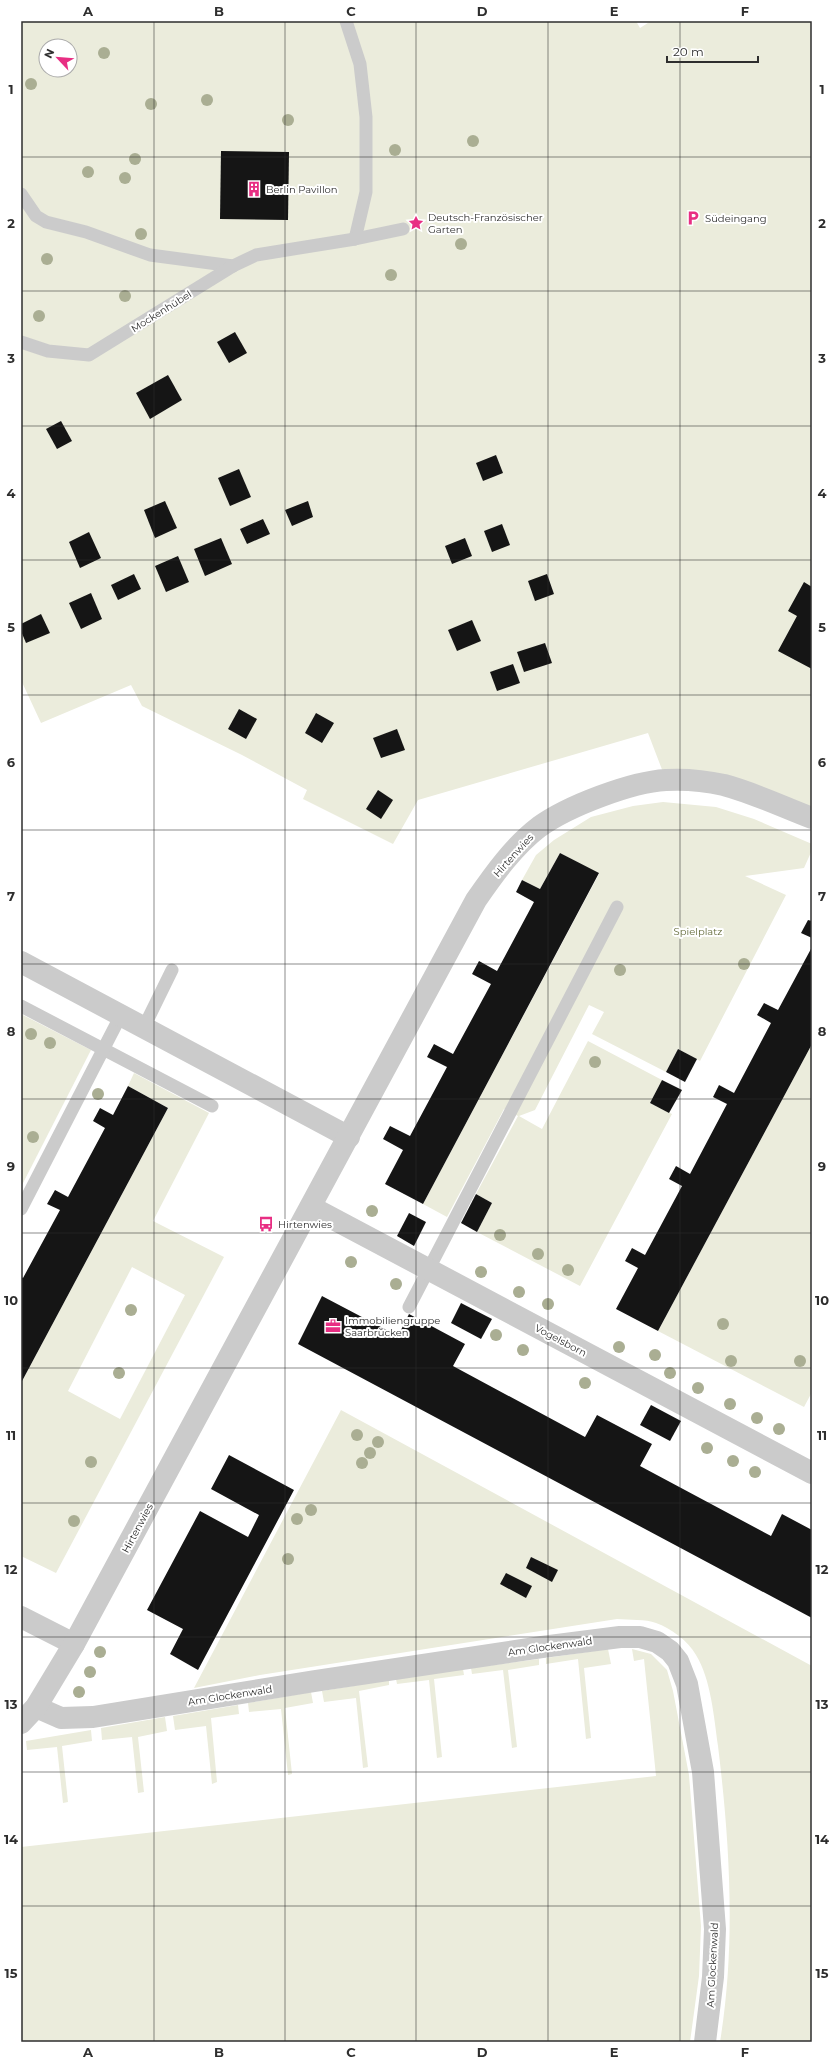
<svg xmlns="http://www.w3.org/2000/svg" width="833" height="2063" viewBox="0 0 833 2063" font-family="Montserrat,sans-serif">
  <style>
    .green { fill: #ebecdc; fill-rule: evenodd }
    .building { fill: #151515 }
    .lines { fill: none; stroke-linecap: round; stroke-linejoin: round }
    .lane { stroke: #cbcbcb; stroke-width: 13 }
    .street { stroke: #cbcbcb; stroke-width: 22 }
    .tree { fill: #aaae93 }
    .grid { fill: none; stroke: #2e2e2e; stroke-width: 1; stroke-opacity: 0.55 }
    .labels { text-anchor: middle; stroke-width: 4; stroke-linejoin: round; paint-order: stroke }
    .poi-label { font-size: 10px; fill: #2e2e2e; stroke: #fff; text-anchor: start }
    .street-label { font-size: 10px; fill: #2e2e2e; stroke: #fff }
    .park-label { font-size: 10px; fill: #646b3b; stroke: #fff }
    .neatline { fill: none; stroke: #2e2e2e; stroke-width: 1.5 }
    .grid-label { font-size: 13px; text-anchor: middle; font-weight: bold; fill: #2e2e2e }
  </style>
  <rect width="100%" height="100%" fill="#fff"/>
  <!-- green -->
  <g class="green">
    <path d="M21 21H636L640 28 651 21H812V818L666 780 648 733 418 800 393 844 303 799 307 790 242 755 142 706 131 685 41 723 21 680ZM46 46H70V70H46Z"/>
    <path d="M663 802 716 807 754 819 812 844V850L804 868 745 876 786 895 700 1061 678 1049 666 1072 592 1034 604 1012 589 1005 535 1110 519 1116 542 1129 588 1041 662 1080 650 1103 672 1114 580 1286 477 1232 492 1203 476 1194 518 1116 504 1109 447 1217 423 1204 599 874 560 853 540 889 522 880 536 855 554 840 591 817 633 806Z"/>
    <path d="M21 1014 91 1050 21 1187Z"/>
    <path d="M812 1044V1392L804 1407 658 1331Z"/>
    <path d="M134 1073 209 1113 153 1221 224 1257 56 1573 21 1556V1383L168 1108 128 1086ZM132 1267 185 1295 120 1419 68 1391Z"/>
    <path d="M341 1410 812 1666V2042H720C736 1944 730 1844 718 1746 714 1718 711 1679 696 1655 688 1641 671 1628 656 1623 646 1619 629 1620 617 1619L260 1675 194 1688Z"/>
    <path d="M608 1649 611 1664 584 1668 591 1738 586 1739 578 1659 546 1664V1658Z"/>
    <path d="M632 1649 651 1654 667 1670 673 1691 689 1775 701 1926 699 1976 690 2042H21V1847L656 1776 644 1659 634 1661Z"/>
    <path d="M539 1659V1665L508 1670 517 1747 512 1748 503 1670 472 1674 471 1668Z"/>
    <path d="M463 1669 464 1675 434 1679 442 1757 437 1758 429 1680 397 1684 396 1679Z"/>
    <path d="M389 1680V1685L359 1691 368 1767 363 1768 356 1698 324 1702 322 1691Z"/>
    <path d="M311 1692 313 1703 285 1708 292 1774 288 1775 281 1709 249 1712 248 1703Z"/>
    <path d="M238 1705 239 1714 211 1718 217 1782 212 1784 206 1726 175 1730 173 1716Z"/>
    <path d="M165 1717 167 1731 138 1737 144 1792 138 1793 132 1737 102 1740 101 1728Z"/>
    <path d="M91 1730 92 1741 62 1746 68 1802 63 1803 57 1747 27 1750 26 1741Z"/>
  </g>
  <!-- building -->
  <g class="building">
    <path d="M221 151 289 152 288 220 220 219Z"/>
    <path d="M235 332 247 353 229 363 217 342Z"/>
    <path d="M168 375 182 400 150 419 136 393Z"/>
    <path d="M61 421 72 441 57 449 46 429Z"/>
    <path d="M496 455 503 473 483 481 476 463Z"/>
    <path d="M239 469 251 497 230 506 218 478Z"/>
    <path d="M165 501 177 528 155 538 144 510Z"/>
    <path d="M308 501 313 517 292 526 285 510Z"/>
    <path d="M263 519 270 534 247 544 240 529Z"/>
    <path d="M502 524 510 545 492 552 484 531Z"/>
    <path d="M89 532 101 558 80 568 69 542Z"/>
    <path d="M221 538 232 564 205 576 194 549Z"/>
    <path d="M465 538 472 556 452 564 445 546Z"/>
    <path d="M178 556 189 582 166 592 155 566Z"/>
    <path d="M134 574 141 589 118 600 111 585Z"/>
    <path d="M547 574 554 594 535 601 528 581Z"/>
    <path d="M804 582 812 587V669L778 651 797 616 788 611Z"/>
    <path d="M91 593 102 619 81 629 69 603Z"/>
    <path d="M41 614 50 633 26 643 21 631V624Z"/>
    <path d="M472 620 481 641 457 651 448 630Z"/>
    <path d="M545 643 552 663 524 672 517 652Z"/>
    <path d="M513 664 520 683 497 691 490 672Z"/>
    <path d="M239 709 257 719 246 739 228 729Z"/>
    <path d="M316 713 334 723 322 743 305 733Z"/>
    <path d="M397 729 405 750 381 758 373 738Z"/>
    <path d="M378 790 393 800 381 819 366 809Z"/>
    <path d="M560 853 599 873 423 1204 385 1184 403 1150 383 1139 390 1126 410 1136 447 1067 427 1057 434 1044 453 1054 491 984 472 974 479 961 497 971 534 902 516 892 522 880 540 889Z"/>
    <path d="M808 920 812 921V938L801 933Z"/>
    <path d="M812 947V1044L658 1331 616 1309 638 1268 625 1261 632 1248 645 1255 682 1186 669 1179 676 1166 690 1174 727 1104 713 1097 719 1085 734 1093 771 1023 757 1015 764 1003 778 1010Z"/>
    <path d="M678 1049 697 1059 685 1082 666 1072Z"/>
    <path d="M662 1080 682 1090 669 1113 650 1103Z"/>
    <path d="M128 1086 168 1108 21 1383V1277L23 1278 60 1210 47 1204 55 1190 68 1197 105 1128 93 1121 100 1108 113 1115Z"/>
    <path d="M476 1194 492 1203 477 1232 461 1223Z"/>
    <path d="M409 1213 426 1222 414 1246 397 1236Z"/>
    <path d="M322 1296 398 1336 409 1314 465 1344 453 1366 585 1437 597 1415 652 1444 640 1466 771 1536 782 1514 812 1530V1618L298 1344Z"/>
    <path d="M461 1303 492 1319 481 1339 451 1323Z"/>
    <path d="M651 1405 681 1421 670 1441 640 1425Z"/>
    <path d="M229 1455 294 1490 198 1670 170 1654 183 1629 147 1610 200 1511 248 1537 259 1515 211 1489Z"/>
    <path d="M531 1557 558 1570 552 1582 526 1568Z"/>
    <path d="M506 1573 532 1586 526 1598 500 1584Z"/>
  </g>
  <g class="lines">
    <!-- lane -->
    <g class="lane">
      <path d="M346 21 360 64 366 117V192L355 239"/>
      <path d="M21 194 36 216 46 222 86 232 150 255 233 266"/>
      <path d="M21 342 48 351 89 355 233 266 256 255 355 239 403 229"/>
      <path d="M21 1006 212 1106"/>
      <path d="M144 1027 172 970"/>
      <path d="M21 1209 121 1015"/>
      <path d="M409 1307 617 907"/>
    </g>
    <!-- street -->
    <g class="street">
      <path d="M21 962 349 1137"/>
      <path d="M311 1207 812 1473"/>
      <path d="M21 1617 74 1644"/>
      <path d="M36 1707 61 1718 93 1717 315 1681 542 1647 620 1637H640L657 1642 670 1651 678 1661 687 1684 703 1772 715 1929 713 1977 705 2042"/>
      <path d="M21 1723 36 1707 74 1644 476 900C494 874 514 846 539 827 568 806 631 782 666 780 684 779 706 781 724 785 754 793 783 807 812 818"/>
    </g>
  </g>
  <!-- trees -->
  <g class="tree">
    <circle cx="104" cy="53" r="6"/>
    <circle cx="31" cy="84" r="6"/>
    <circle cx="207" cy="100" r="6"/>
    <circle cx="151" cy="104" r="6"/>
    <circle cx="288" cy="120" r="6"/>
    <circle cx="473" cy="141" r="6"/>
    <circle cx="395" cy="150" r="6"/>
    <circle cx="135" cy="159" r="6"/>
    <circle cx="88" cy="172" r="6"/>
    <circle cx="125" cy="178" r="6"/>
    <circle cx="141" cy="234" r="6"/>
    <circle cx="461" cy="244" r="6"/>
    <circle cx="47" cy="259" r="6"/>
    <circle cx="391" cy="275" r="6"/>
    <circle cx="125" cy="296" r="6"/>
    <circle cx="39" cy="316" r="6"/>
    <circle cx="744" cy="964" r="6"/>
    <circle cx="620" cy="970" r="6"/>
    <circle cx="31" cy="1034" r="6"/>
    <circle cx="50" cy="1043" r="6"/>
    <circle cx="595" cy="1062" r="6"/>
    <circle cx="98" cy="1094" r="6"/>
    <circle cx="33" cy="1137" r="6"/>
    <circle cx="372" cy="1211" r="6"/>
    <circle cx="500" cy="1235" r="6"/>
    <circle cx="538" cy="1254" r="6"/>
    <circle cx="351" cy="1262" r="6"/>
    <circle cx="568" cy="1270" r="6"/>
    <circle cx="481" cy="1272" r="6"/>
    <circle cx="396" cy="1284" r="6"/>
    <circle cx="519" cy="1292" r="6"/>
    <circle cx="548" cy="1304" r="6"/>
    <circle cx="131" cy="1310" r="6"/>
    <circle cx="723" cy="1324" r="6"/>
    <circle cx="496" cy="1335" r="6"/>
    <circle cx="619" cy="1347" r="6"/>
    <circle cx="523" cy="1350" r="6"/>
    <circle cx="655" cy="1355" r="6"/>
    <circle cx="731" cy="1361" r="6"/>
    <circle cx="800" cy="1361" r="6"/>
    <circle cx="119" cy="1373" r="6"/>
    <circle cx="670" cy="1373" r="6"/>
    <circle cx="585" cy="1383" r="6"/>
    <circle cx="698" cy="1388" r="6"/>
    <circle cx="730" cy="1404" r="6"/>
    <circle cx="757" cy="1418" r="6"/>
    <circle cx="779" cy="1429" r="6"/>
    <circle cx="357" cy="1435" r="6"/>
    <circle cx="378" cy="1442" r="6"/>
    <circle cx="707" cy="1448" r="6"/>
    <circle cx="370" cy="1453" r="6"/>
    <circle cx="733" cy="1461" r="6"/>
    <circle cx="91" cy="1462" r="6"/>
    <circle cx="362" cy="1463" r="6"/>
    <circle cx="755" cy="1472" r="6"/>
    <circle cx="311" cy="1510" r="6"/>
    <circle cx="297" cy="1519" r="6"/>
    <circle cx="74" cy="1521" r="6"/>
    <circle cx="288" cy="1559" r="6"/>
    <circle cx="100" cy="1652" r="6"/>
    <circle cx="90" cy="1672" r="6"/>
    <circle cx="79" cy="1692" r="6"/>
  </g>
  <!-- grid -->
  <path class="grid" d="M154 21V2042M285 21V2042M416 21V2042M548 21V2042M680 21V2042M21 157H812M21 291H812M21 426H812M21 560H812M21 695H812M21 830H812M21 964H812M21 1099H812M21 1233H812M21 1368H812M21 1503H812M21 1637H812M21 1772H812M21 1906H812"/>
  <!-- icons -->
  <defs>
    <g id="building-bare" transform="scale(1.2)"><path d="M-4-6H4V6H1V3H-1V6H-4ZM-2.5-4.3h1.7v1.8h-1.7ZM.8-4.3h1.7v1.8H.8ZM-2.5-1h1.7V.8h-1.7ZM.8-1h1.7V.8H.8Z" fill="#e82e83" stroke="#fff" stroke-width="2.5" paint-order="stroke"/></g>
    <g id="parking-bare" transform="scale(1.2)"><path d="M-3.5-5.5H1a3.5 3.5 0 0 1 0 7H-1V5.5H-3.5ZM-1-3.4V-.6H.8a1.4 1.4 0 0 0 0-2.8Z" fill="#e82e83" stroke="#fff" stroke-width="2.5" paint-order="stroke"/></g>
    <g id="sight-bare" transform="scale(1.2)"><path d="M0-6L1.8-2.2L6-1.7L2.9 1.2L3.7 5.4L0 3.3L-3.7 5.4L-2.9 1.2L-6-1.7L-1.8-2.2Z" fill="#e82e83" stroke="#fff" stroke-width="2.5" paint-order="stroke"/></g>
    <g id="bus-bare" transform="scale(1.2)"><path d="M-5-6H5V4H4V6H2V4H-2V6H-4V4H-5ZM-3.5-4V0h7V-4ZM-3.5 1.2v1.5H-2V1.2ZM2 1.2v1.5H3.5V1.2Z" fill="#e82e83" stroke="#fff" stroke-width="2.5" paint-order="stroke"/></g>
    <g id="office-bare" transform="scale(1.2)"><path d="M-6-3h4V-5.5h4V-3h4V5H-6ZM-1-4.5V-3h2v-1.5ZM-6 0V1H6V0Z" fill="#e82e83" stroke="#fff" stroke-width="2.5" paint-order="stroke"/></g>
  </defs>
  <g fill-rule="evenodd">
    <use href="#building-bare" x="254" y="189"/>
    <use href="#parking-bare" x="693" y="218"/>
    <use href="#sight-bare" x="416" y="223"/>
    <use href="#bus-bare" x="266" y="1224"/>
    <use href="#office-bare" x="333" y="1326"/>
  </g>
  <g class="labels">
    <!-- poi labels -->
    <g class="poi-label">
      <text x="266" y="193">Berlin Pavillon</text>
      <text x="428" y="221">Deutsch-Französischer<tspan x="428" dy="12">Garten</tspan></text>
      <text x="705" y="222">Südeingang</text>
      <text x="278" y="1228">Hirtenwies</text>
      <text x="345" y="1324">Immobiliengruppe<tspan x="345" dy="12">Saarbrücken</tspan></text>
    </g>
    <!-- street labels -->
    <g class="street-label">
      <text transform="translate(161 311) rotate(-32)" y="4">Mockenhübel</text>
      <text transform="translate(513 855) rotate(-48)" y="4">Hirtenwies</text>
      <text transform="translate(561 1340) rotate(28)" y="4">Vogelsborn</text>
      <text transform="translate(137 1528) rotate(-62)" y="4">Hirtenwies</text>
      <text transform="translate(550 1646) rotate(-8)" y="4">Am Glockenwald</text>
      <text transform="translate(230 1695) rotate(-9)" y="4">Am Glockenwald</text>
      <text transform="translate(712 1965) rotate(-87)" y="4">Am Glockenwald</text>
    </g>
    <!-- park labels -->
    <g class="park-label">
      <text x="698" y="935">Spielplatz</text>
    </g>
  </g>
  <!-- border -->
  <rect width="833" height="2063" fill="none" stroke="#ffffff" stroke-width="44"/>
  <!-- north arrow -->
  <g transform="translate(58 58) rotate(296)"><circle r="19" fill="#ffffff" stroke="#ababab"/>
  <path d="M0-3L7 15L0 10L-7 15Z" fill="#e82e83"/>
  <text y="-6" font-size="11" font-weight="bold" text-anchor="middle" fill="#2e2e2e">N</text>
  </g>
  <!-- scale -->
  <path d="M667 56v6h91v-6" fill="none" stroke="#2e2e2e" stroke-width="2"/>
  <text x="673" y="56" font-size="12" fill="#2e2e2e" stroke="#ffffff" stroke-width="3" paint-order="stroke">20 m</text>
  <rect x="22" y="22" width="789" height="2019" class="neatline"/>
  <g class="grid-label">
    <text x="88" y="16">A</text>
    <text x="219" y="16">B</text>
    <text x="351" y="16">C</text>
    <text x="482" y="16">D</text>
    <text x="614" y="16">E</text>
    <text x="745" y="16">F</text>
    <text x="11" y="94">1</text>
    <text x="822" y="94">1</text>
    <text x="11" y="228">2</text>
    <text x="822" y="228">2</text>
    <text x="11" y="363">3</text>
    <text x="822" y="363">3</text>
    <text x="11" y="498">4</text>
    <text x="822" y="498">4</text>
    <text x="11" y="632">5</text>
    <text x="822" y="632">5</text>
    <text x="11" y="767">6</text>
    <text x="822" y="767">6</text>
    <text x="11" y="901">7</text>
    <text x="822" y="901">7</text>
    <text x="11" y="1036">8</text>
    <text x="822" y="1036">8</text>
    <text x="11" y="1171">9</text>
    <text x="822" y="1171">9</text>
    <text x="11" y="1305">10</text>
    <text x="822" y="1305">10</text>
    <text x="11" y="1440">11</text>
    <text x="822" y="1440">11</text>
    <text x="11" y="1574">12</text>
    <text x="822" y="1574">12</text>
    <text x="11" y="1709">13</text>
    <text x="822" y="1709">13</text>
    <text x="11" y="1844">14</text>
    <text x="822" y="1844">14</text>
    <text x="11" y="1978">15</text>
    <text x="822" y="1978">15</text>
    <text x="88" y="2057">A</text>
    <text x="219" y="2057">B</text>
    <text x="351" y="2057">C</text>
    <text x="482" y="2057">D</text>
    <text x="614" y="2057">E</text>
    <text x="745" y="2057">F</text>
  </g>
</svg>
